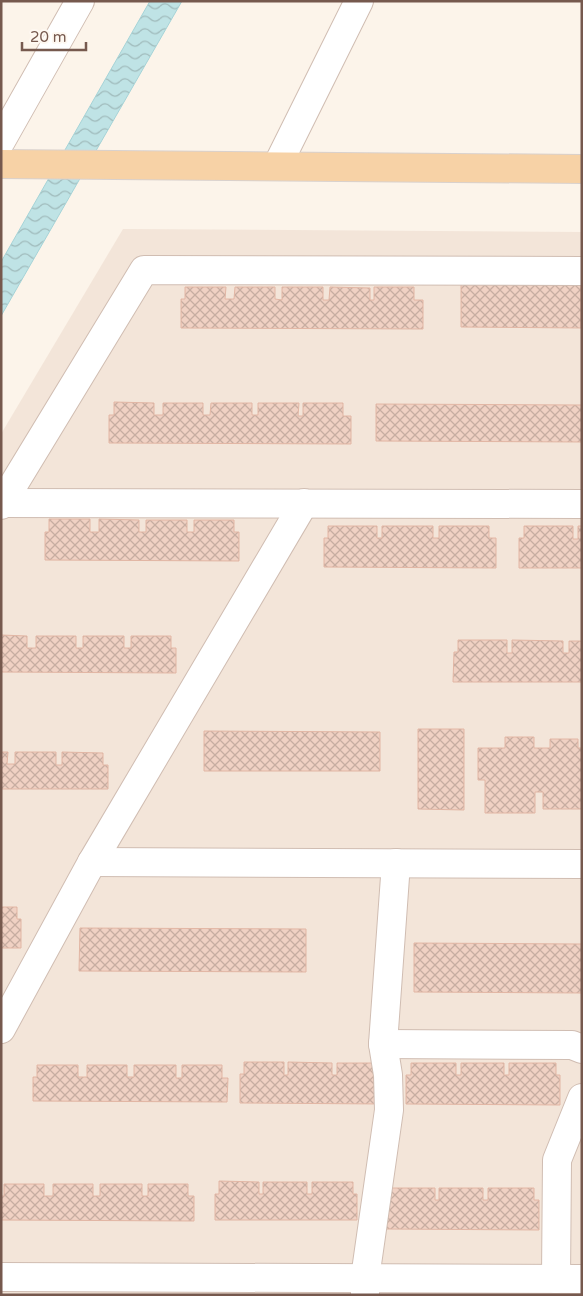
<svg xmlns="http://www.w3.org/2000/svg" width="583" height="1296" viewBox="0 0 583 1296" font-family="'Varela Round',sans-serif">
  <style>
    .residential { fill: #f3e5d9 }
    .water { fill: url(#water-waves); stroke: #a5d3d7 }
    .building { fill: url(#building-cross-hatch); stroke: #e2b6a4 }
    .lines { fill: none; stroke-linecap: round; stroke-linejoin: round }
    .minor-casing { stroke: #d0bdb2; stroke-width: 30 }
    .major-casing { stroke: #d9d1cd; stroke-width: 30 }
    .minor { stroke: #fff; stroke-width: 28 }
    .major { stroke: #f7d2a6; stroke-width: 28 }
  </style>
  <defs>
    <pattern id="water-waves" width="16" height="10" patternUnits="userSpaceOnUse" patternTransform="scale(1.25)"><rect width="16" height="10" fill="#bfe3e5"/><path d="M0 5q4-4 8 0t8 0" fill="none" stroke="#a0bbbc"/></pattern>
    <pattern id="building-cross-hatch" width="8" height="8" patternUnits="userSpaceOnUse" patternTransform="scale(1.25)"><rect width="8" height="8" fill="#f0d1c3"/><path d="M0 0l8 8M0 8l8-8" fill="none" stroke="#c7ada1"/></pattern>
  </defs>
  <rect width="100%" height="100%" fill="#fcf4ea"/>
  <!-- residential -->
  <path class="residential" d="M123 229 582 232V1295H1V434Z"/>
  <!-- water -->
  <path class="water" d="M150 1H182L1 316V262Z"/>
  <!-- building -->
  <g class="building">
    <path d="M461 284 581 285V328L461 327Z"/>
    <path d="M185 287H226L225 299H234L235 287H275V299L282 300V287H323V300H329L330 287 370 288V300H374V287H414V300H423V329L181 328V299H185Z"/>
    <path d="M114 402 154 403V415H163V403H203V415H210L211 403H252V415H258V403H299L298 416H303V403H343V416H351V444L109 443V415H114Z"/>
    <path d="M376 404 582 405V442L376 441Z"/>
    <path d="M49 519H90V532H99V519L139 520V532H146V520H187V532H194V520H234V532H239V561L45 560V532H49Z"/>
    <path d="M328 526H377V538H382V526H433V538H439V526H489V538H496V568L324 567V538H328Z"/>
    <path d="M524 526H573V539H578V526H582V568H519V538H524Z"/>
    <path d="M1 635 27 636V648H36V636H76V648H83V636H124V648H131V636H171V648H176V673L1 672Z"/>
    <path d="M458 640H507V653H512V640L563 641V653H569V641H582V682H453L454 652H458Z"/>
    <path d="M418 729H464V810L418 809Z"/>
    <path d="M204 731 380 732V771H204Z"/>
    <path d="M505 737H534V748H550V739H578V748H582V809H543V792H535V813H485V780H478V748H505Z"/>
    <path d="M1 752H8L7 764H15V752H56V765H62V752L103 753V765H108V789H1Z"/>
    <path d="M1 907H17V919H21V948H1Z"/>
    <path d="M80 928 306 929V972L79 971Z"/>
    <path d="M414 943 582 944V993L414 992Z"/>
    <path d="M244 1062H284V1075H288V1062L332 1063V1075H337V1063H378L382 1104 240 1103V1074H244Z"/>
    <path d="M411 1063H456V1075H461V1063H504V1075H509V1063H556V1075H560V1105L406 1104V1075H411Z"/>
    <path d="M37 1065H78V1077H87V1065H127V1077H134V1065H176V1078H182V1065H222V1078H228L227 1102 33 1101V1077H37Z"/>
    <path d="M219 1181 259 1182V1194H263V1182H307V1194H312V1182H353V1194H357V1220H215V1194H219Z"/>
    <path d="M4 1184H44V1196H53V1184H93V1196H100V1184H142V1196H148V1184H188V1196H194V1221L1 1220V1196H4Z"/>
    <path d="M390 1188H435V1200H439V1188H483V1200H488V1188H534V1200H539V1230L385 1229Z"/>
  </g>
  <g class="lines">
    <!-- minor casing -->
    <g class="minor-casing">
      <g id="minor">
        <path d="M1 141 80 1"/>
        <path d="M277 166 359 1"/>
        <path d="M2 503 582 504"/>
        <path d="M1 505 144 270 582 271"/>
        <path d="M92 862 582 864"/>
        <path d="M1 1029 92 862 304 503"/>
        <path d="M383 1044 572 1045 582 1049"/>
        <path d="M1 1277 582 1279"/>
        <path d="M556 1279 557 1160 582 1098"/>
        <path d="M365 1295V1278L389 1110 388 1075 383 1044 396 863"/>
      </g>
    </g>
    <!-- major casing -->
    <g class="major-casing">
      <path id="major" d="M1 164 582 169"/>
    </g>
    <!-- minor -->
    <use href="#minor" class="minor"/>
    <!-- major -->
    <use href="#major" class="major"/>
  </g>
  <!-- border -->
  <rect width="583" height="1296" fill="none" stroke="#76594e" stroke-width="5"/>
  <!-- scale -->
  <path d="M22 42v8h64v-8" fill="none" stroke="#76594e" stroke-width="2.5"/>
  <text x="30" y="42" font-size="15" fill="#76594e" stroke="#fef8f1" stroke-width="4" paint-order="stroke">20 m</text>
</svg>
